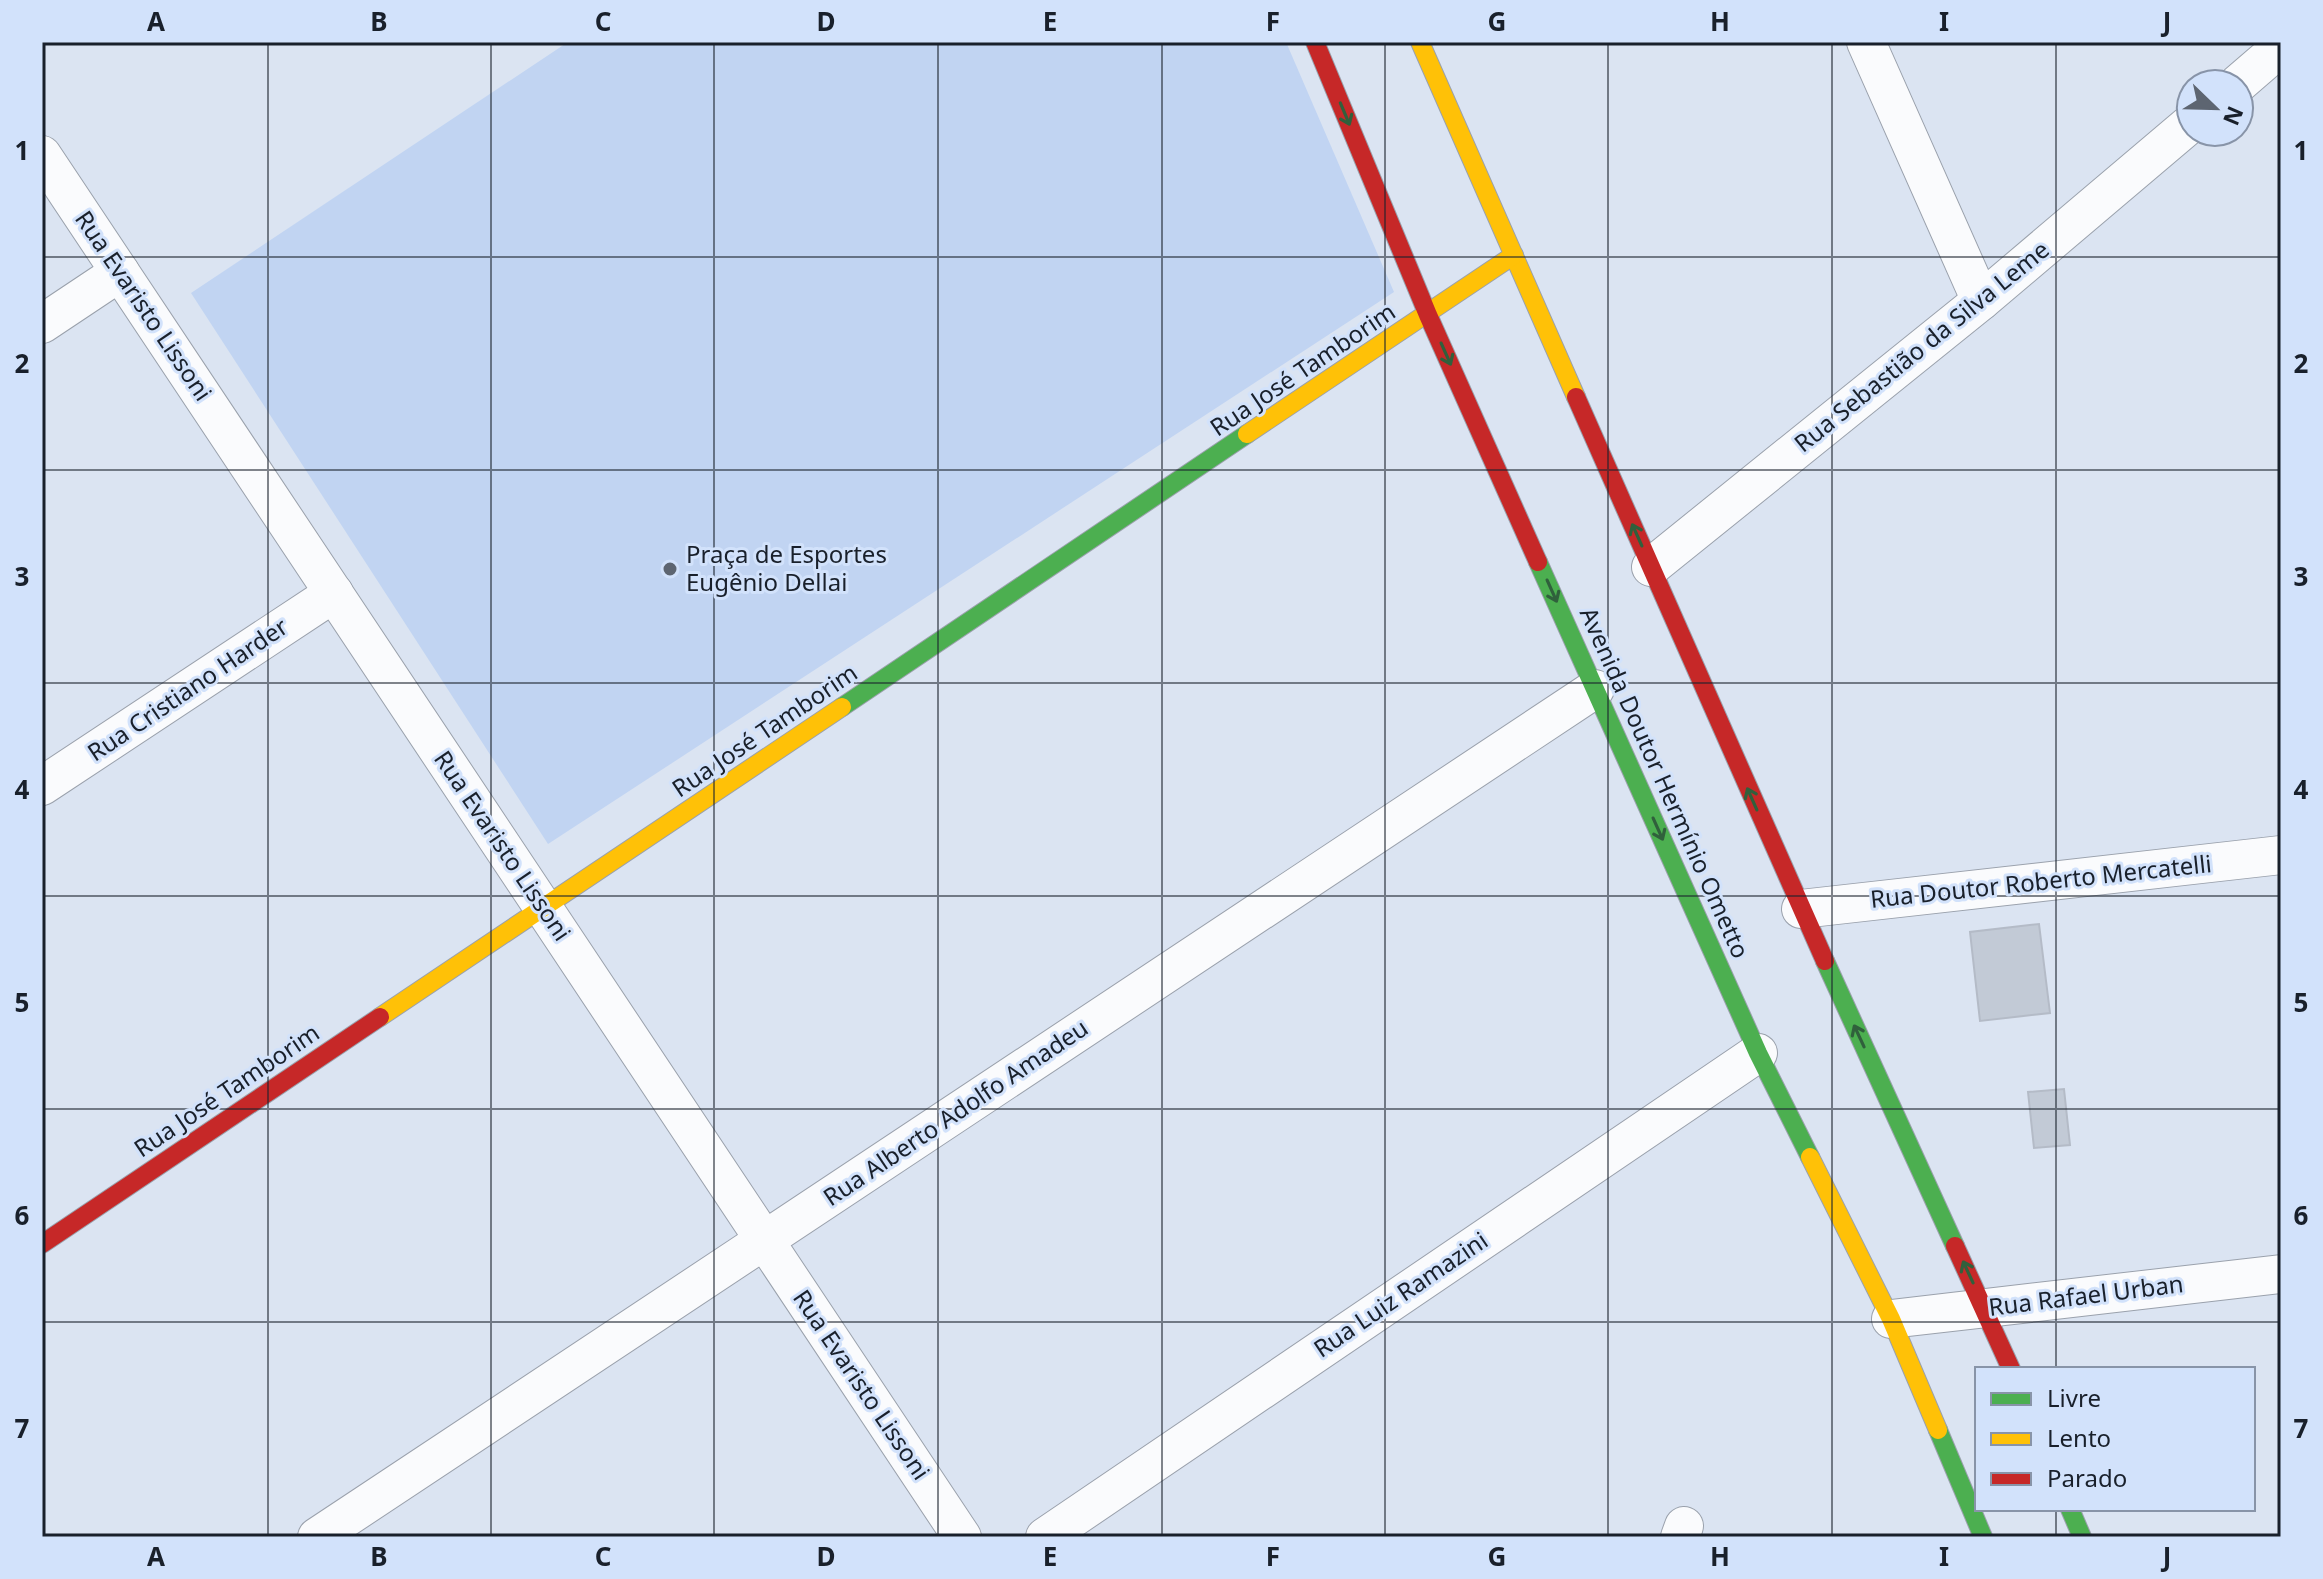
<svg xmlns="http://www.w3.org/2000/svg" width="2323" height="1579" viewBox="0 0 2323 1579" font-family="'Noto Sans',sans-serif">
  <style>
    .pitch { fill: #c1d4f2 }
    .building { fill: #c2cad6; stroke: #b4bbc7; stroke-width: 2 }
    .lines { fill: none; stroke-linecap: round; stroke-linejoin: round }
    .street-casing { stroke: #9aa1ac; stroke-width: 40 }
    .fast-casing { stroke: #9aa1ac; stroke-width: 20 }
    .slow-casing { stroke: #9aa1ac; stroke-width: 20 }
    .jam-casing { stroke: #9aa1ac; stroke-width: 20 }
    .street { stroke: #fafbfd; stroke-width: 38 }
    .fast { stroke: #4caf50; stroke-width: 18 }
    .slow { stroke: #ffc107; stroke-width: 18 }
    .jam { stroke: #c62828; stroke-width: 18 }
    .oneway { stroke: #30603c }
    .grid { fill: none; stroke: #19202b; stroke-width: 2; stroke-opacity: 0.55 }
    .poi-dot { fill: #5d6571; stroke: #d2e2fb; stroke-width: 3 }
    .labels { text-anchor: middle; stroke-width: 6; stroke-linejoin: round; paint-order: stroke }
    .street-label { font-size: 24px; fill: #19202b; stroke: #d2e2fb }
    .poi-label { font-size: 24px; fill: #19202b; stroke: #d2e2fb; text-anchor: start }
    .neatline { fill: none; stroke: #19202b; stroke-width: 3 }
    .grid-label { font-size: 26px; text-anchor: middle; font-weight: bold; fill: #19202b }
  </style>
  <rect width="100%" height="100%" fill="#dbe4f2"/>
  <!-- pitch -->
  <path class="pitch" d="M568 42H1286L1394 292 548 844 191 293Z"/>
  <!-- building -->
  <g class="building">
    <path d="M2039 924 2050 1013 1980 1021 1970 932Z"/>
    <path d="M2064 1089 2070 1145 2034 1148 2028 1092Z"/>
  </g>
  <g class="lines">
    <!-- street casing -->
    <g class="street-casing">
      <g id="street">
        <path d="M1866 42 1981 301"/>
        <path d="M2238 84 2281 47"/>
        <path d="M42 155 962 1537"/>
        <path d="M42 324 120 272"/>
        <path d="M1651 567 1981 301 2191 123"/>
        <path d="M42 786 334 593"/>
        <path d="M1801 909 2281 855"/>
        <path d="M1891 1319 2281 1274"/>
        <path d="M317 1537 1595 689"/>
        <path d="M1045 1537 1758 1053"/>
        <path d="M1680 1537 1684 1526"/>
      </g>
    </g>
    <!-- fast casing -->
    <g class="fast-casing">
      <g id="fast">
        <path d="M1538 562 1758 1053 1810 1157"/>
        <path d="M842 707 1247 434"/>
        <path d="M1825 961 1955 1246"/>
        <path d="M1938 1430 1983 1537"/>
        <path d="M2070 1509 2082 1537"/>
      </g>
    </g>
    <!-- slow casing -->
    <g class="slow-casing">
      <g id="slow">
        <path d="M1420 42 1576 397"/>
        <path d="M1247 434 1514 255"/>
        <path d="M380 1017 842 707"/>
        <path d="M1810 1157 1891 1319 1938 1430"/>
      </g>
    </g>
    <!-- jam casing -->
    <g class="jam-casing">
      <g id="jam">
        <path d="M1315 42 1428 315 1538 562"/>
        <path d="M1576 397 1825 961"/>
        <path d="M42 1244 380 1017"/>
        <path d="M1955 1246 2011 1369"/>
      </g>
    </g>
    <!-- street -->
    <use href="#street" class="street"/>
    <!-- fast -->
    <use href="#fast" class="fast"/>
    <!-- slow -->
    <use href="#slow" class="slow"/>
    <!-- jam -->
    <use href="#jam" class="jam"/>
  </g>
  <!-- one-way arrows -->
  <defs><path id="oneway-shaft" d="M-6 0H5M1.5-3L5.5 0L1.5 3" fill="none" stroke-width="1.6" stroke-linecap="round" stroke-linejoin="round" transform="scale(2)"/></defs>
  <g class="oneway">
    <use href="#oneway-shaft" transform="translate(1345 114) rotate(67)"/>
    <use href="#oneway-shaft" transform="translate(1446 354) rotate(66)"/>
    <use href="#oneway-shaft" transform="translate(1637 535) rotate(-114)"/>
    <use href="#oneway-shaft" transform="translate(1552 591) rotate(66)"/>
    <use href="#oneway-shaft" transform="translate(1752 799) rotate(-114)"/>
    <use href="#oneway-shaft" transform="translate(1658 829) rotate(66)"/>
    <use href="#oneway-shaft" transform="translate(1859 1036) rotate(-115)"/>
    <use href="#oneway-shaft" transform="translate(1968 1272) rotate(-115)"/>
  </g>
  <!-- grid -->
  <path class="grid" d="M268 42V1537M491 42V1537M714 42V1537M938 42V1537M1162 42V1537M1385 42V1537M1608 42V1537M1832 42V1537M2056 42V1369M42 257H2281M42 470H2281M42 683H2281M42 896H2281M42 1109H2281M42 1322H2281M2056 1509V1537"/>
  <!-- markers -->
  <circle class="poi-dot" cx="670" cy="569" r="8"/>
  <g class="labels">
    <!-- street labels -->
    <g class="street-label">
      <text transform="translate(143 306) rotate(56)" y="8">Rua Evaristo Lissoni</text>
      <text transform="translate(1922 347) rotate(-39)" y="8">Rua Sebastião da Silva Leme</text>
      <text transform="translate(1303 370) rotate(-34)" y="8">Rua José Tamborim</text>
      <text transform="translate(188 690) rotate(-34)" y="8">Rua Cristiano Harder</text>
      <text transform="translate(765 731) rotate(-34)" y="8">Rua José Tamborim</text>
      <text transform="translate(1664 783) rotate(66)" y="8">Avenida Doutor Hermínio Ometto</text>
      <text transform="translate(502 846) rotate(56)" y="8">Rua Evaristo Lissoni</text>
      <text transform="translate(2041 882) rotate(-6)" y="8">Rua Doutor Roberto Mercatelli</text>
      <text transform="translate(227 1091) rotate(-34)" y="8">Rua José Tamborim</text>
      <text transform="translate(956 1113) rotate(-34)" y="8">Rua Alberto Adolfo Amadeu</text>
      <text transform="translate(1401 1295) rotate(-34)" y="8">Rua Luiz Ramazini</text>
      <text transform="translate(2086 1296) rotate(-7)" y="8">Rua Rafael Urban</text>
      <text transform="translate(861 1385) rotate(56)" y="8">Rua Evaristo Lissoni</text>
    </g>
    <!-- poi labels -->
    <g class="poi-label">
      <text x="686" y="563">Praça de Esportes<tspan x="686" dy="28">Eugênio Dellai</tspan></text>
    </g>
  </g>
  <!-- border -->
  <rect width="2323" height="1579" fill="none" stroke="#d2e2fb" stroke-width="88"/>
  <!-- legend -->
  <rect x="1975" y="1367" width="280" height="144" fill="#d2e2fb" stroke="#8894a8" stroke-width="2"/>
  <rect x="1991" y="1393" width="40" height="12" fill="#4caf50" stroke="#8894a8" stroke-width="2"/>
  <text x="2047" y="1407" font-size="24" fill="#19202b">Livre</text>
  <rect x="1991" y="1433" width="40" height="12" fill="#ffc107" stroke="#8894a8" stroke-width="2"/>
  <text x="2047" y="1447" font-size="24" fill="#19202b">Lento</text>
  <rect x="1991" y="1473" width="40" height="12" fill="#c62828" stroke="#8894a8" stroke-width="2"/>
  <text x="2047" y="1487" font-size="24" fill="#19202b">Parado</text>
  <!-- north arrow -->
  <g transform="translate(2215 108) rotate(113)"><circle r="38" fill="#d2e2fb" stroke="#8894a8" stroke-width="2"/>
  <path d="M0-6L14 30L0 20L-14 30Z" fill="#5d6571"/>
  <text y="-12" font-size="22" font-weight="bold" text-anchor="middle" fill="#19202b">N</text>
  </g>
  <rect x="44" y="44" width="2235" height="1491" class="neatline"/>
  <g class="grid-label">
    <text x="156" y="31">A</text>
    <text x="379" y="31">B</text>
    <text x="603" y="31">C</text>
    <text x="826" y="31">D</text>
    <text x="1050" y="31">E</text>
    <text x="1273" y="31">F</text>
    <text x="1497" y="31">G</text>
    <text x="1720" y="31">H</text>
    <text x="1944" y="31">I</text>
    <text x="2167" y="31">J</text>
    <text x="22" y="160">1</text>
    <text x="2301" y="160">1</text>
    <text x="22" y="373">2</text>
    <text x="2301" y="373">2</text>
    <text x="22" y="586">3</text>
    <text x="2301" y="586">3</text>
    <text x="22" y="799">4</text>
    <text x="2301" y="799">4</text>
    <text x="22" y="1012">5</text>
    <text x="2301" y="1012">5</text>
    <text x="22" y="1225">6</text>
    <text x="2301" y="1225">6</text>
    <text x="22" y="1438">7</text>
    <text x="2301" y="1438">7</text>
    <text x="156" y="1566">A</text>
    <text x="379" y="1566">B</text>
    <text x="603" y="1566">C</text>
    <text x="826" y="1566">D</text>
    <text x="1050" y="1566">E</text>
    <text x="1273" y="1566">F</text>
    <text x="1497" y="1566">G</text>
    <text x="1720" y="1566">H</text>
    <text x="1944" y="1566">I</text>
    <text x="2167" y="1566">J</text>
  </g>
</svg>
